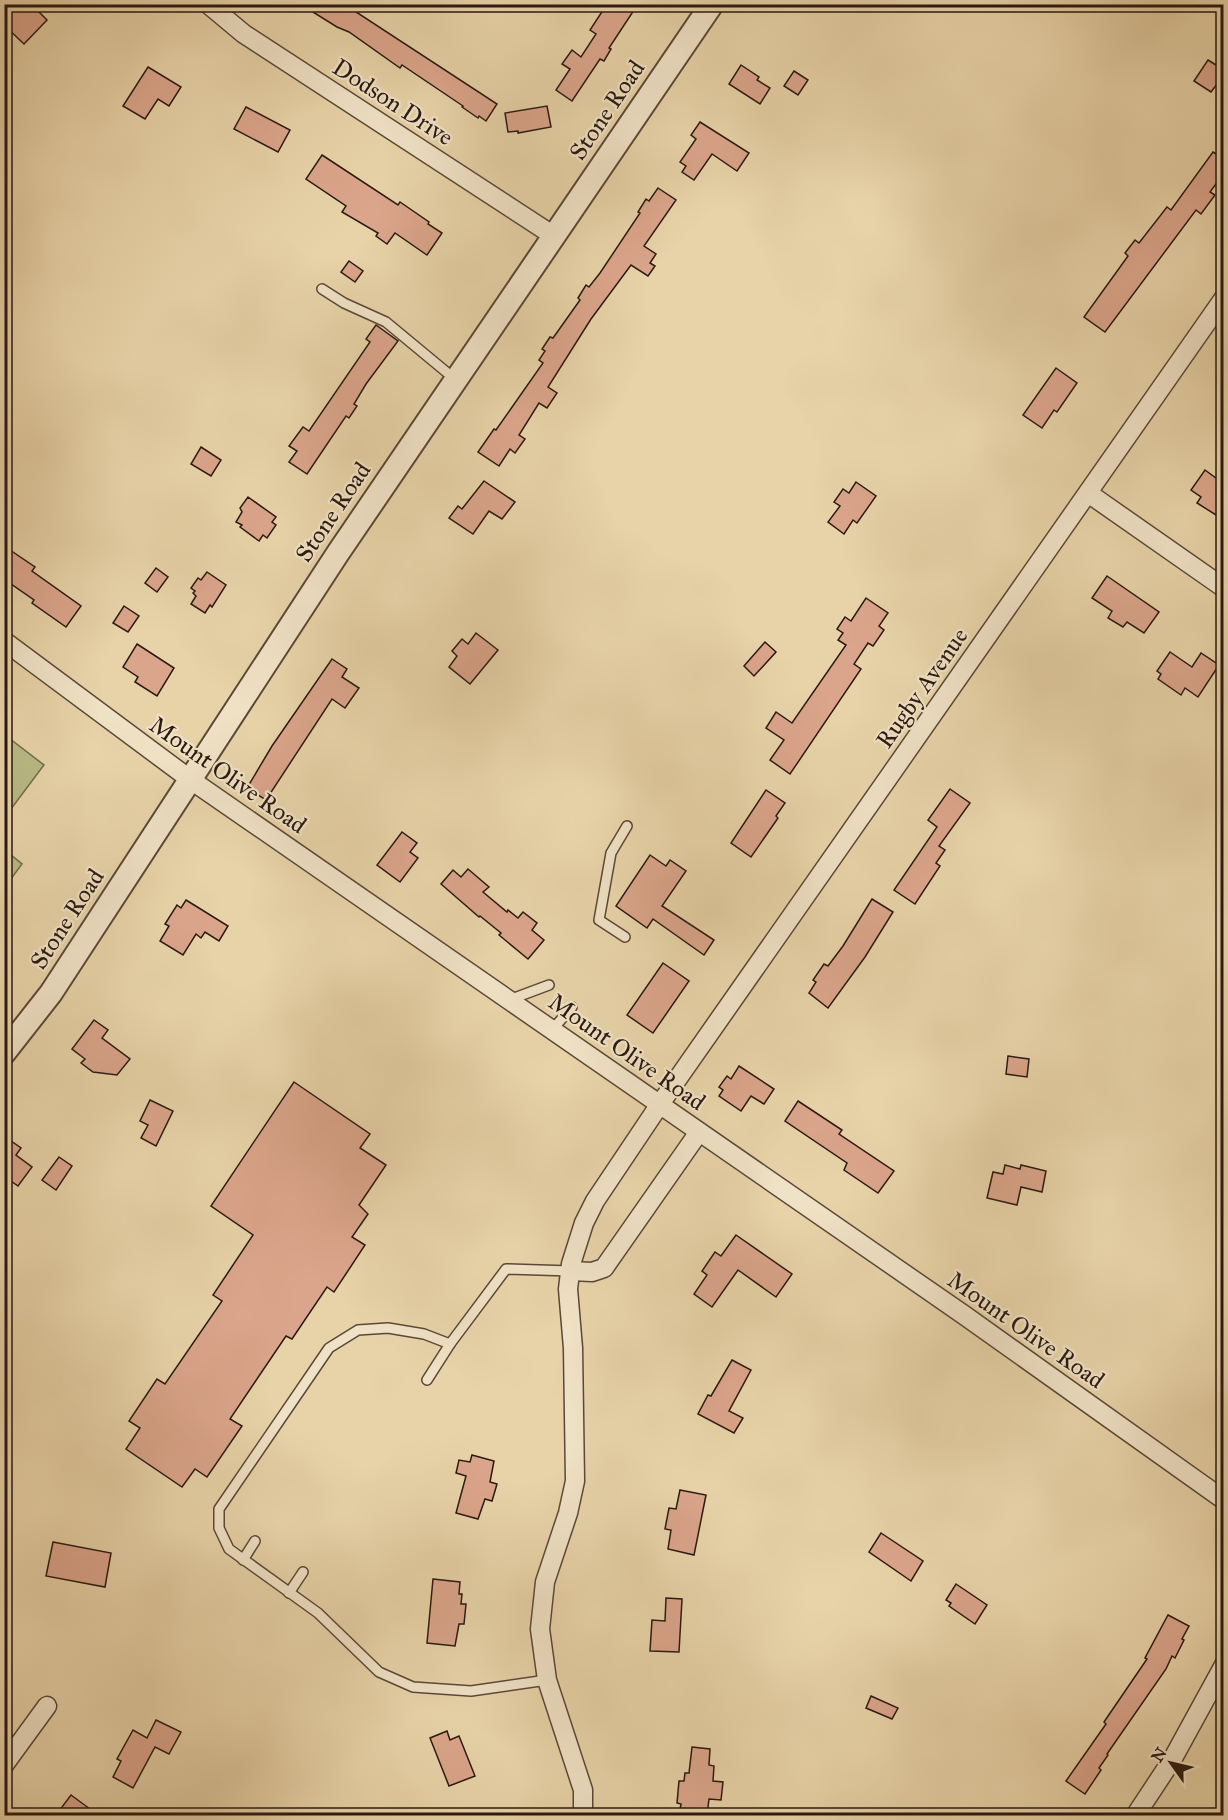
<svg xmlns="http://www.w3.org/2000/svg" width="1228" height="1820" viewBox="0 0 1228 1820" font-family="'IM FELL Great Primer',serif">
  <style>
    .green { fill: #b9bb85; stroke: #726a4b; stroke-width: 1.5 }
    .building { fill: #dba58b; stroke: #2a1911; stroke-width: 1.5 }
    .lines { fill: none; stroke-linecap: round; stroke-linejoin: round }
    .service-casing { stroke: #5a4837; stroke-width: 12 }
    .minor-casing { stroke: #5a4837; stroke-width: 21 }
    .tertiary-casing { stroke: #5a4837; stroke-width: 26 }
    .service { stroke: #f0e2c6; stroke-width: 9 }
    .minor { stroke: #f0e2c6; stroke-width: 18 }
    .tertiary { stroke: #f0e2c6; stroke-width: 22 }
    .labels { text-anchor: middle; stroke-width: 4.5; stroke-linejoin: round; paint-order: stroke }
    .street-label { font-size: 24px; fill: #2a1911; stroke: #f0e2c6 }
  </style>
  <rect width="100%" height="100%" fill="#e8d3a8"/>
  <filter id="stains"><feTurbulence type="fractalNoise" baseFrequency=".00333" numOctaves="4"/><feColorMatrix values="0 0 0 0 .2 0 0 0 0 .09 0 0 0 0 .02 0 0 0 .5 -.17"/></filter>
  <radialGradient id="worn" r=".72"><stop offset=".6" stop-color="#630" stop-opacity="0"/><stop offset="1" stop-color="#630" stop-opacity=".3"/></radialGradient>
  <!-- green -->
  <g class="green">
    <path d="M5 735 44 765 5 817Z"/>
    <path d="M5 850 22 864 5 887Z"/>
  </g>
  <!-- building -->
  <g class="building">
    <path d="M4 4H31L47 20 24 44 4 25Z"/>
    <path d="M300 4H344L497 104 486 121 479 116 478 118 462 107 463 106 402 65 400 68 349 32 337 27Z"/>
    <path d="M607 4H638L609 48 611 49 604 61 600 59 572 101 556 90 570 69 562 64 572 50 581 57 596 34 590 30Z"/>
    <path d="M1208 60 1224 70V75L1211 92 1194 81Z"/>
    <path d="M741 65 759 77 757 80 770 88 760 104 729 84Z"/>
    <path d="M148 67 181 87 169 106 158 99 145 119 123 106Z"/>
    <path d="M794 71 808 80 798 95 784 86Z"/>
    <path d="M547 106 551 127 518 133V131L508 132 505 113Z"/>
    <path d="M246 107 290 130 278 152 234 129Z"/>
    <path d="M700 122 749 153 737 171 712 154 694 180 682 172 686 166 680 162 696 139 691 135Z"/>
    <path d="M1213 152 1224 159V173L1210 192 1215 195 1201 214 1196 210 1105 332 1084 317 1128 256 1125 253 1135 240 1139 243 1167 207 1171 210Z"/>
    <path d="M322 155 398 205 400 202 429 222 428 224 442 233 427 255 395 233 387 244 376 236 378 233 342 212 346 206 306 179Z"/>
    <path d="M658 188 676 200 644 246 656 254 650 263 655 266 648 276 631 265 591 319 548 387 557 393 547 408 539 403 519 435 525 439 515 453 510 449 499 466 478 452 494 429 496 430 543 363 539 360 545 351 542 349 550 337 553 338 580 300 578 298 586 285 589 287 600 273 640 213 638 212 646 199 649 201Z"/>
    <path d="M349 261 363 271 355 282 341 272Z"/>
    <path d="M376 325 398 341 366 384 354 404 357 406 349 418 346 416 307 474 289 462 297 451 289 446 303 427 309 431 370 342 366 339Z"/>
    <path d="M1056 368 1077 383 1057 412 1054 410 1042 428 1023 415Z"/>
    <path d="M201 447 221 460 211 476 191 464Z"/>
    <path d="M1205 470 1224 484V513L1219 510 1216 515 1197 503 1201 497 1191 490Z"/>
    <path d="M484 481 515 502 502 519 489 511 473 534 449 518 458 506 462 509Z"/>
    <path d="M856 482 876 496 857 523 853 520 844 534 828 522 840 506 834 502 843 489 849 493Z"/>
    <path d="M248 497 276 517 272 522 276 525 267 538 263 535 259 541 240 527 242 525 236 522 242 512 240 508Z"/>
    <path d="M4 546 35 567 32 571 81 606 66 627 32 603 34 600 4 579Z"/>
    <path d="M156 568 168 577 157 592 145 583Z"/>
    <path d="M207 572 226 585 212 607 210 605 205 613 191 604 196 596 193 593 195 591 191 588 198 578 201 580Z"/>
    <path d="M1107 576 1159 612 1144 633 1127 622 1123 627 1108 618 1112 611 1092 598Z"/>
    <path d="M866 598 888 613 879 626 884 630 873 646 868 643 854 664 861 669 790 774 770 760 784 740 766 728 776 712 792 723 846 645 838 640 843 633 837 629 845 617 851 621Z"/>
    <path d="M124 606 139 616 128 632 113 623Z"/>
    <path d="M476 633 498 650 470 684 449 667 457 656 452 651 462 639 468 644Z"/>
    <path d="M765 642 776 652 754 676 744 666Z"/>
    <path d="M137 644 174 668 157 696 135 682 138 677 123 667Z"/>
    <path d="M1170 652 1192 667 1201 653 1219 665 1198 697 1185 688 1181 695 1158 679 1161 674 1157 671Z"/>
    <path d="M332 659 347 669 342 677 359 688 345 708 332 699 266 800 247 788 272 746Z"/>
    <path d="M950 789 970 803 939 846 945 850 936 863 940 866 915 904 894 890 937 827 928 820Z"/>
    <path d="M766 790 785 803 776 816 778 818 751 857 731 843Z"/>
    <path d="M402 832 417 843 410 852 418 858 400 882 377 865Z"/>
    <path d="M650 855 666 866 670 860 686 871 662 906 714 940 704 955 653 919 647 928 616 906Z"/>
    <path d="M468 869 489 887 483 892 507 912 508 910 518 918 523 912 537 923 532 930 544 940 528 959 499 935 501 933 480 916 479 917 441 884 453 870 461 877Z"/>
    <path d="M872 899 893 912 865 957 828 1008 809 993 816 982 813 980 824 964 828 966 843 946Z"/>
    <path d="M186 900 228 926 219 941 205 932 201 938 196 934 183 955 160 941 169 926 165 924 177 905 181 908Z"/>
    <path d="M663 963 689 981 653 1033 627 1015Z"/>
    <path d="M94 1020 108 1030 102 1038 130 1059 117 1075 93 1072 81 1063 85 1059 72 1049Z"/>
    <path d="M1008 1056 1029 1059 1027 1077 1006 1074Z"/>
    <path d="M739 1066 774 1089 764 1104 751 1096 741 1111 719 1096 723 1090 719 1087 727 1076 731 1079Z"/>
    <path d="M294 1082 370 1134 360 1148 386 1165 359 1205 368 1214 352 1237 365 1245 334 1292 327 1287 292 1339 286 1336 230 1419 242 1426 207 1477 195 1469 182 1487 126 1449 140 1428 129 1421 157 1379 165 1384 222 1301 213 1295 253 1235 211 1206Z"/>
    <path d="M150 1100 173 1111 156 1146 141 1138 148 1125 140 1121Z"/>
    <path d="M798 1101 842 1130 839 1134 894 1171 878 1193 844 1170 847 1163 785 1121Z"/>
    <path d="M4 1136 21 1148 16 1155 32 1167 18 1186 4 1176Z"/>
    <path d="M59 1157 72 1166 56 1190 42 1180Z"/>
    <path d="M1005 1165 1020 1169 1021 1165 1046 1171 1042 1192 1021 1187 1017 1205 987 1198 993 1172 1003 1174Z"/>
    <path d="M736 1235 792 1274 776 1297 738 1270 712 1307 694 1294 707 1275 702 1271 715 1252 721 1256Z"/>
    <path d="M732 1360 751 1370 729 1411 743 1418 734 1433 698 1414 708 1395 711 1396Z"/>
    <path d="M472 1455 494 1461 490 1482 497 1484 492 1501 485 1499 478 1519 456 1513 466 1476 456 1473 459 1460 470 1462Z"/>
    <path d="M680 1490 706 1495 694 1555 668 1549 671 1530 665 1529 669 1508 676 1509Z"/>
    <path d="M881 1533 923 1561 911 1581 869 1552Z"/>
    <path d="M53 1542 111 1553 105 1587 46 1576Z"/>
    <path d="M433 1579 460 1582 459 1594H462L461 1604H466L464 1624H459L455 1646 427 1643Z"/>
    <path d="M956 1584 987 1605 975 1624 949 1606 951 1603 946 1600Z"/>
    <path d="M666 1598 682 1599 679 1652 650 1651 652 1620 665 1621Z"/>
    <path d="M1168 1615 1189 1626 1182 1639 1184 1640 1175 1658 1172 1656 1166 1669 1107 1754 1108 1755 1099 1768 1101 1770 1085 1794 1066 1781 1106 1724 1104 1722 1147 1659 1145 1658Z"/>
    <path d="M871 1696 898 1708 892 1719 866 1708Z"/>
    <path d="M156 1720 181 1732 169 1754 155 1747 133 1788 113 1777 121 1761 117 1759 133 1730 147 1738Z"/>
    <path d="M447 1731 450 1740 459 1736 475 1776 449 1786 430 1738Z"/>
    <path d="M692 1747 710 1749 709 1765 714 1766 713 1781 723 1782 721 1800 709 1799 707 1815H679L681 1804 677 1803 679 1781H684L685 1773H689Z"/>
    <path d="M71 1795 98 1815H56Z"/>
  </g>
  <g class="lines">
    <!-- service casing -->
    <g class="service-casing">
      <g id="service">
        <path d="M322 289 344 303 386 322 456 380"/>
        <path d="M625 937 599 920 611 853 627 826"/>
        <path d="M509 1000 549 985"/>
        <path d="M552 1030 572 1007"/>
        <path d="M450 1344 424 1334 388 1328 358 1330 329 1348 219 1509V1528L229 1549 318 1613 379 1672 413 1687 471 1691 547 1680"/>
        <path d="M427 1380 450 1344 506 1269 571 1271"/>
        <path d="M243 1560 255 1541"/>
        <path d="M289 1593 303 1572"/>
      </g>
    </g>
    <!-- minor casing -->
    <g class="minor-casing">
      <g id="minor">
        <path d="M208 4 244 34 554 236"/>
        <path d="M1088 493 1224 588"/>
        <path d="M4 641 191 780 964 1315 1224 1500"/>
        <path d="M571 1271 592 1272 604 1268 699 1132"/>
        <path d="M4 1765 47 1706"/>
        <path d="M583 1816V1790L547 1680 540 1629 545 1582 568 1513 575 1481 573 1348 568 1289 571 1264 584 1223 595 1201 660 1104 1224 298"/>
        <path d="M1135 1816 1172 1760 1224 1665"/>
      </g>
    </g>
    <!-- tertiary casing -->
    <g class="tertiary-casing">
      <path id="tertiary" d="M4 1053 51 993 338 553 712 4"/>
    </g>
    <!-- service -->
    <use href="#service" class="service"/>
    <!-- minor -->
    <use href="#minor" class="minor"/>
    <!-- tertiary -->
    <use href="#tertiary" class="tertiary"/>
  </g>
  <g class="labels">
    <!-- street labels -->
    <g class="street-label">
      <text transform="translate(393 102) rotate(33)" y="8">Dodson Drive</text>
      <text transform="translate(607 110) rotate(-56)" y="8">Stone Road</text>
      <text transform="translate(333 512) rotate(-56)" y="8">Stone Road</text>
      <text transform="translate(922 688) rotate(-55)" y="8">Rugby Avenue</text>
      <text transform="translate(228 775) rotate(35)" y="8">Mount Olive Road</text>
      <text transform="translate(67 919) rotate(-57)" y="8">Stone Road</text>
      <text transform="translate(627 1052) rotate(35)" y="8">Mount Olive Road</text>
      <text transform="translate(1026 1330) rotate(35)" y="8">Mount Olive Road</text>
    </g>
  </g>
  <!-- margin -->
  <rect width="1228" height="1820" fill="none" stroke="#e8d3a8" stroke-width="24"/>
  <rect x="6" y="6" width="1216" height="1808" fill="none" stroke="#2a1911" stroke-width="3"/>
  <rect x="12" y="12" width="1204" height="1796" fill="none" stroke="#2a1911" stroke-width="1.5"/>
  <!-- north arrow -->
  <g transform="translate(1171 1763) rotate(304)" stroke="#f0e2c6" stroke-width="4.5" paint-order="stroke">
  <path d="M0-4.5L10 22L0 15L-10 22Z" fill="#2a1911"/>
  <text y="-9" font-size="16" font-weight="bold" text-anchor="middle" fill="#2a1911">N</text>
  </g>
  <rect width="100%" height="100%" filter="url(#stains)"/>
  <rect width="100%" height="100%" fill="url(#worn)"/>
</svg>
